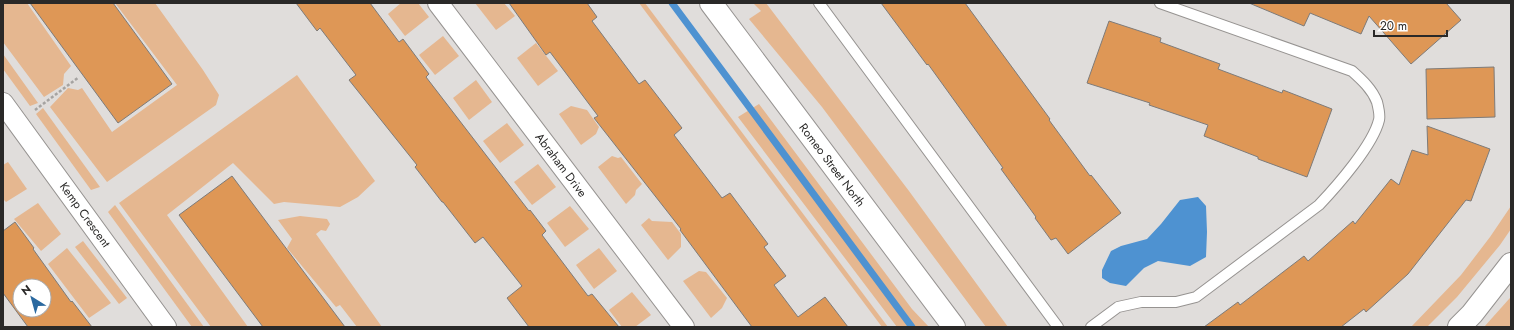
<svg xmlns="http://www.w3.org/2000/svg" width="1514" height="330" viewBox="0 0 1514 330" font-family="Jost,sans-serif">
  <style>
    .green { fill: #e5b790 }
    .water { fill: #4e92d1 }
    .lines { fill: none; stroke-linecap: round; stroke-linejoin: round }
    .stream { stroke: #4e92d1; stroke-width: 7 }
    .building { fill: #de9756; stroke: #7e7b79; fill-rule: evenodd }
    .lane-casing { stroke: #969391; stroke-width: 12 }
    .street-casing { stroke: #969391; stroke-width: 22 }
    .secondary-casing { stroke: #969391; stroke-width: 24 }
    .path { stroke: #a5a3a1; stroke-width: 2.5; stroke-dasharray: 3 2; stroke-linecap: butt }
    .lane { stroke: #fff; stroke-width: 10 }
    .street { stroke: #fff; stroke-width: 20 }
    .secondary { stroke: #fff; stroke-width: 22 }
    .labels { text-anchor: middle; stroke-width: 3; stroke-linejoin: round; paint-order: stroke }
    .street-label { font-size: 12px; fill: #2a2928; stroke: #fff }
  </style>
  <rect width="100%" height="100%" fill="#e0dddb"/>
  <!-- green -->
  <g class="green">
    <path d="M3 3H27L71 66 64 74 63 85 44 97 3 42Z"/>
    <path d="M115 3H155L203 70 219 95 216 105 107 182 50 107 68 88 78 90 82 88 112 132 177 85Z"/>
    <path d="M401 3H418L429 17 405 36 388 14Z"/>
    <path d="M475 3H504L515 16 496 30Z"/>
    <path d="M639 3H645L888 327H882Z"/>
    <path d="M753 3H766L909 191 1008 327H986L822 107 749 19 761 11Z"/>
    <path d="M443 36 459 56 435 75 419 55Z"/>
    <path d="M536 43 558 71 538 86 517 58Z"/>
    <path d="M3 54 38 103 30 106 3 69Z"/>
    <path d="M297 75 375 181 358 197 340 207 284 202 274 204 233 163 167 215 248 327H211L119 203Z"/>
    <path d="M476 80 492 102 469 120 453 98Z"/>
    <path d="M759 104 912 309 929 327H897L738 117Z"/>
    <path d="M571 106 587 110 599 127 596 134 581 145 559 114Z"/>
    <path d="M43 108 100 187 91 190 36 114Z"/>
    <path d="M507 123 524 145 500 163 483 141Z"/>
    <path d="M612 156 618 158 621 157 642 184 636 190 635 195 626 204 598 167Z"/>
    <path d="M8 162 27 189 6 202 3 199V165Z"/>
    <path d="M538 164 556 187 532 205 514 182Z"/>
    <path d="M38 203 61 234 41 251 14 219Z"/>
    <path d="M115 205 204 327H192L108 212Z"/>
    <path d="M570 206 589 229 565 247 547 223Z"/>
    <path d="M1511 206V229L1500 245 1457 297 1427 327H1411L1461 275 1490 237Z"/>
    <path d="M300 216 327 219 330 224 326 231 321 230 316 234 382 327H357L340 305 336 307 287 248 292 239 278 220Z"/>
    <path d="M649 218 652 221 672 222 681 234V247L668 260 641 225Z"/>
    <path d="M83 241 127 298 119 304 75 247Z"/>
    <path d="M67 248 111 303 89 318 48 264Z"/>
    <path d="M599 248 617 271 594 289 576 265Z"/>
    <path d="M699 271 706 272 727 298 722 308 711 318 683 281Z"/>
    <path d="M632 292 651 315 635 327H622L609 310Z"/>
    <path d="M1511 297V327H1484L1509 299Z"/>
  </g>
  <!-- water -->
  <path class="water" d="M1198 197 1206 206 1207 232 1206 257 1190 266 1158 261 1144 268 1126 286 1110 283 1102 278V270L1111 251 1121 246 1147 239 1161 224 1180 200Z"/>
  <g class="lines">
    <!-- stream -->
    <path class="stream" d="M672 3 912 327"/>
  </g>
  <!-- building -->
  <g class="building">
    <path d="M30 3H113L172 84 118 123Z"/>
    <path d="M296 3H370L399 42 403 39 429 74 426 77 529 211 530 210 546 231 542 235 588 296 592 294 619 327H529L507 298 522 286 483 237 475 243 443 202H442L415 167 417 165 349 80 356 75 320 28 317 31Z"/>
    <path d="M509 3H587L597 17 592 21 639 84 645 80 682 128 674 135 722 198 730 193 768 244 764 247 786 276 774 285 798 317 825 297 848 327H752L680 230 681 229 594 118 598 116 550 52 546 55Z"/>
    <path d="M881 3H965L1050 119 1049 120 1090 176 1091 175 1121 213 1068 254 1056 238 1051 240 1035 218 1036 217 1001 169 1003 168 928 64 927 65Z"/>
    <path d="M1249 3H1446L1461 20 1411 64 1369 16 1361 34 1310 13 1304 26Z"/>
    <path d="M1109 21 1161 38 1160 42 1220 64 1218 69 1282 93 1283 90 1332 109 1307 177 1258 159V157L1204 136 1208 125 1149 105 1150 103 1087 83Z"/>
    <path d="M1494 67 1495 117 1427 119 1426 69Z"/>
    <path d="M1427 126 1490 149 1471 201 1466 200 1408 274 1366 312 1364 309 1341 327H1204L1238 302 1240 305 1304 256 1308 261 1353 221 1355 224 1391 179 1399 185 1412 150 1428 155Z"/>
    <path d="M232 176 345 327H263L179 215Z"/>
    <path d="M15 222 34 248 33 249 71 302 72 301 92 327H28L3 293V231ZM20 286H44V310H20Z"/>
  </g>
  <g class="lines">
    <!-- lane casing -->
    <g class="lane-casing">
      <g id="lane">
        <path d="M819 3 1058 327"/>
        <path d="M1091 327 1118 307 1141 302H1176L1196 297 1319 205C1337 186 1373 145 1379 120 1380 116 1378 106 1377 102 1372 89 1362 80 1352 71L1160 3"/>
      </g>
    </g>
    <!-- street casing -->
    <g class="street-casing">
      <g id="street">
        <path d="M438 3 684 327"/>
        <path d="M3 103 166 327"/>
      </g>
    </g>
    <!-- secondary casing -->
    <g class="secondary-casing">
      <g id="secondary">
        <path d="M711 3 954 327"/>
        <path d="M1459 327 1472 314 1511 264"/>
      </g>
    </g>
    <!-- path -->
    <path class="path" d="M35 110 79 77"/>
    <!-- lane -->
    <use href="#lane" class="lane"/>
    <!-- street -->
    <use href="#street" class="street"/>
    <!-- secondary -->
    <use href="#secondary" class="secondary"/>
  </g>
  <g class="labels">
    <!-- street labels -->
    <g class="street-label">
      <text transform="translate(561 165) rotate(53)" y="4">Abraham Drive</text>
      <text transform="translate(832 165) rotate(53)" y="4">Romeo Street North</text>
      <text transform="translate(85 215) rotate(54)" y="4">Kemp Crescent</text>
    </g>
  </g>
  <!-- border -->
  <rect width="1514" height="330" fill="none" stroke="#2a2928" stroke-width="8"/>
  <!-- north arrow -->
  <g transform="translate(32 298) rotate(323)"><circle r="19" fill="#ffffff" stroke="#aaa9a9"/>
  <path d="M0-3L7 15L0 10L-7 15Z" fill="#2b69a0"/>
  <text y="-6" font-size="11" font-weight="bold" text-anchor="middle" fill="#2a2928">N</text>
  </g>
  <!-- scale -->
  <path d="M1374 30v6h73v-6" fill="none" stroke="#2a2928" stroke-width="2"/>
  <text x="1380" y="30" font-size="12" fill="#2a2928" stroke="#ffffff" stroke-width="3" paint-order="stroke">20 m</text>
</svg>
